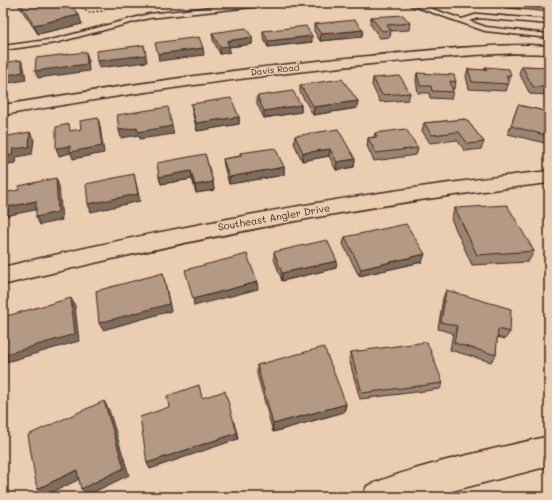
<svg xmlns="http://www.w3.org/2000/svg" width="552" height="500" viewBox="0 0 552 500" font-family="Mali,sans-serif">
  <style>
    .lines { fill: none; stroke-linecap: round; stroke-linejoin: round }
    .lane-casing { stroke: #3b2a1e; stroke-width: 3 }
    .street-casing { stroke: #3b2a1e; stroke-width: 3 }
    .path { stroke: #3b2a1e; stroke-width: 1.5; stroke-dasharray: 2 2; stroke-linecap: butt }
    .lane { fill: #ebcdb1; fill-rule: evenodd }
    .street { fill: #ebcdb1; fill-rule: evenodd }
    .wall { fill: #9b8472; stroke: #3b2a1e }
    .shaded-wall { fill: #7e6c5c; stroke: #3b2a1e }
    .building { fill: #b49a84; stroke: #3b2a1e }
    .labels { text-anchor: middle; stroke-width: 3; stroke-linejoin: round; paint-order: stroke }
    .far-street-label { font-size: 9px; fill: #3b2a1e; stroke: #ebcdb1 }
    .street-label { font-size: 10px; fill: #3b2a1e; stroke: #ebcdb1 }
  </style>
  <rect width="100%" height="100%" fill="#ebcdb1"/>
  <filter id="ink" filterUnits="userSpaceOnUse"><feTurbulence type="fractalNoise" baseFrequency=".025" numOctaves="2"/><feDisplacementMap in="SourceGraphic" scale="8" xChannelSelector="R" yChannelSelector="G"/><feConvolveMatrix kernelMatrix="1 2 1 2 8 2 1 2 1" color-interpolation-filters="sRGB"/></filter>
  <g filter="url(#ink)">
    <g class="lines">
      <!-- lane casing -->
      <g class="lane-casing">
        <g id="lane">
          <path d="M250 3H273L270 5 149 18 55 43 3 50V46L55 39 149 14Z"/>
          <path d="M405 3H415L462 19 478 14 549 20V24L478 18 469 21 486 27 549 34V38L485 31Z"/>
        </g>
      </g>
      <!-- street casing -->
      <g class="street-casing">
        <g id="street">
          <path d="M529 45 549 46V54C489 51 430 59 371 64 248 76 125 94 3 115V105C125 85 246 67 369 56 422 51 475 45 529 45Z"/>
          <path d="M549 171V183C364 204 183 240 3 285V267C183 224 365 191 549 171Z"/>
          <path d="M549 436V466L429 497H362L367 486C424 462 488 451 549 436Z"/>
        </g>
      </g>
      <!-- path -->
      <path class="path" d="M75 3 89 12 105 11"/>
      <!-- lane -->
      <use href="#lane" class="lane"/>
      <!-- street -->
      <use href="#street" class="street"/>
    </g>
    <!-- wall -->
    <g class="wall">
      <path d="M17 3H69L82 24 38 34Z"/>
      <path d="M466 3H549V12L466 4Z"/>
      <path d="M371 17 410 23 409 30 391 31 390 37 380 38 370 24Z"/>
      <path d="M314 24 362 37 320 41 314 31Z"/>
      <path d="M263 31 312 42 268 47 263 37Z"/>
      <path d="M212 33 252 37V44L229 47 230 52 220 54 213 40Z"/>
      <path d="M522 66 549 67V95L530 94 519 73Z"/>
      <path d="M485 67 511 76 506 91 469 89 466 76 468 69 485 70Z"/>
      <path d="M417 73 456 82 454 89H452L453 92 451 99 430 98 429 93H418L416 80Z"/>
      <path d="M373 78 410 93 408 100 380 102 372 85Z"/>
      <path d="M300 85 358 101 357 108 313 115 300 92Z"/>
      <path d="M257 96 301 105V112L264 118 257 104Z"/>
      <path d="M191 104 239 117V124L197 131 192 111Z"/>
      <path d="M518 105 549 112V144L508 134Z"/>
      <path d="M466 119 484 142 481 149 465 151 457 140 430 143 422 131 424 123Z"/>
      <path d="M375 133 418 148 416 155 374 161 367 146 368 138 374 137Z"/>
      <path d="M295 136 355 159 354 167 336 170 329 156 302 161 294 143Z"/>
      <path d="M240 153 284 167V175L229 184 224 166 223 159 240 156Z"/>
      <path d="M205 154 213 182 214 190 196 193 192 179 161 184 159 177Z"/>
      <path d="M455 208 534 251 528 262 472 265 451 219Z"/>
      <path d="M345 237 422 262 359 276 343 244Z"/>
      <path d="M274 252 336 268 282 281 274 259Z"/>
      <path d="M446 290 510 332 505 339 497 337 496 355 491 362 450 350 453 333 438 329 443 298Z"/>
      <path d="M351 352 443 383 440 389 360 399 349 359Z"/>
      <path d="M257 365 346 404 344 412 273 432 257 374Z"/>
    </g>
    <!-- shaded-wall -->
    <g class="shaded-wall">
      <path d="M79 15 82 24 38 34 34 25Z"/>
      <path d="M363 30 362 37 320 41 321 34Z"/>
      <path d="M312 36V42L268 47V41Z"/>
      <path d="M252 37V44L229 47 230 52 220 54V47L227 41Z"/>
      <path d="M144 45 147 62 99 68 97 61Z"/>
      <path d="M203 48 204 55 159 61 158 54Z"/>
      <path d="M86 52 88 59 89 71 38 78 35 71Z"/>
      <path d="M21 60 24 67 26 80 3 84V76Z"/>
      <path d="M358 101 357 108 313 115 314 107Z"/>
      <path d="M301 105V112L264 118V111Z"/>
      <path d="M239 117V124L197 131 196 123Z"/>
      <path d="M98 118 100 126 104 153 73 159 71 153 59 156 56 148Z"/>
      <path d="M172 126 174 134 140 139 139 135 121 138 119 130 137 128Z"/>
      <path d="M30 132 34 140 32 154 17 157 16 163 3 165V157L13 149Z"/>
      <path d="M330 149 329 156 302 161 303 153Z"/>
      <path d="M355 159 354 167 336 170 337 162Z"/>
      <path d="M284 167V175L229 184V177Z"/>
      <path d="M191 171 192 179 161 184 159 177Z"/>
      <path d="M134 174 140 201 91 212 88 204Z"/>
      <path d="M56 178 59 186 62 220 40 225 36 217Z"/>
      <path d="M213 182 214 190 196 193 195 185Z"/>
      <path d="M36 201 40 209 5 216 3 213V208Z"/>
      <path d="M425 254 422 262 359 276 361 269Z"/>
      <path d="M337 261 336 268 282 281V273Z"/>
      <path d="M163 273 171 311 103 330 99 323Z"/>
      <path d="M257 282 258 289 194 306 193 299Z"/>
      <path d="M71 298 75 306 79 341 3 363V355Z"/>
      <path d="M104 401 109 410 129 475 88 495 81 489Z"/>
      <path d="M346 404 344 412 273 432V424Z"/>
      <path d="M237 433 238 439 150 469 147 463Z"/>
      <path d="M77 470 84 477 45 496 37 489Z"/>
    </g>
    <!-- building -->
    <g class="building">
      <path d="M20 3H69L79 15 34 25Z"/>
      <path d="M403 15 410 23 387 25 391 30 382 31 371 17Z"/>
      <path d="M355 20 363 30 321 34 314 24Z"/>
      <path d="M306 26 312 36 268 41 263 31Z"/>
      <path d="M246 28 252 37 227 41 229 46 220 47 212 33Z"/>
      <path d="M199 37 203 48 158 54 155 43Z"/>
      <path d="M144 45 146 55 97 61 96 51Z"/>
      <path d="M86 52 87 64 35 71 36 58Z"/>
      <path d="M21 60 23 72 3 76V63Z"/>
      <path d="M522 66 549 67V87H533Z"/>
      <path d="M485 67 509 69 511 76 506 75 509 84 472 82 468 69 487 70Z"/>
      <path d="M417 73 454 75 456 82 450 81 453 92 432 91 431 86H420Z"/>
      <path d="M400 76 410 93 382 95 373 78Z"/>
      <path d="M342 79 358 101 314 107 300 85Z"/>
      <path d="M293 91 301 105 264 111 257 96Z"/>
      <path d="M231 98 239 117 196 123 191 104Z"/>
      <path d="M518 105 549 112V136L511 126Z"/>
      <path d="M168 107 172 126 138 132 137 128 119 130 117 115Z"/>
      <path d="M98 118 102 146 70 152V146L56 148V127L69 124 70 131 81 129 80 121Z"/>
      <path d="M466 119 484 142 468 144 459 132 432 135 424 123Z"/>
      <path d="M338 129 355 159 337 162 330 149 303 153 295 136Z"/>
      <path d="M406 129 418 148 376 153 368 138 377 137 375 133Z"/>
      <path d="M30 132 29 147 13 149 12 155 3 157V137Z"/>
      <path d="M275 148 284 167 229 177 223 159 241 156 240 153Z"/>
      <path d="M205 154 213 182 195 185 191 171 159 177 157 163Z"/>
      <path d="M134 174 138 194 88 204 86 184Z"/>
      <path d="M56 178 58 212 36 217V201L3 208V193L19 190V186Z"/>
      <path d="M507 205 534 251 477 255 455 208Z"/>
      <path d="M406 224 425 254 361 269 345 237Z"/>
      <path d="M327 240 337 261 282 273 274 252Z"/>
      <path d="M247 254 257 282 193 299 185 270Z"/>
      <path d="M163 273 169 304 99 323 96 291Z"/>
      <path d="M446 290 511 309 510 332 498 329 496 355 454 343 457 326 441 322Z"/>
      <path d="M71 298 75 334 3 355V317Z"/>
      <path d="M427 342 443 383 362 393 351 352Z"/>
      <path d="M324 347 346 404 273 424 257 365Z"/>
      <path d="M199 385 202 398 225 391 237 433 147 463 140 417 169 407 167 396Z"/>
      <path d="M104 401 124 468 81 489 77 470 37 489 28 435Z"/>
    </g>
  </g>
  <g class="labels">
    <!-- far-street labels -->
    <g class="far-street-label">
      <text transform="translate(275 70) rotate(-6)" y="3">Davis Road</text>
    </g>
    <!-- street labels -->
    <g class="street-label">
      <text transform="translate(274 217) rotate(-10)" y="4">Southeast Angler Drive</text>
    </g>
  </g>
  <!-- margin -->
  <rect width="552" height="500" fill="none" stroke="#ebcdb1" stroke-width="16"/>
  <rect x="8" y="8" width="536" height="484" fill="none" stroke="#3b2a1e" stroke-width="1.5" filter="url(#ink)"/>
</svg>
